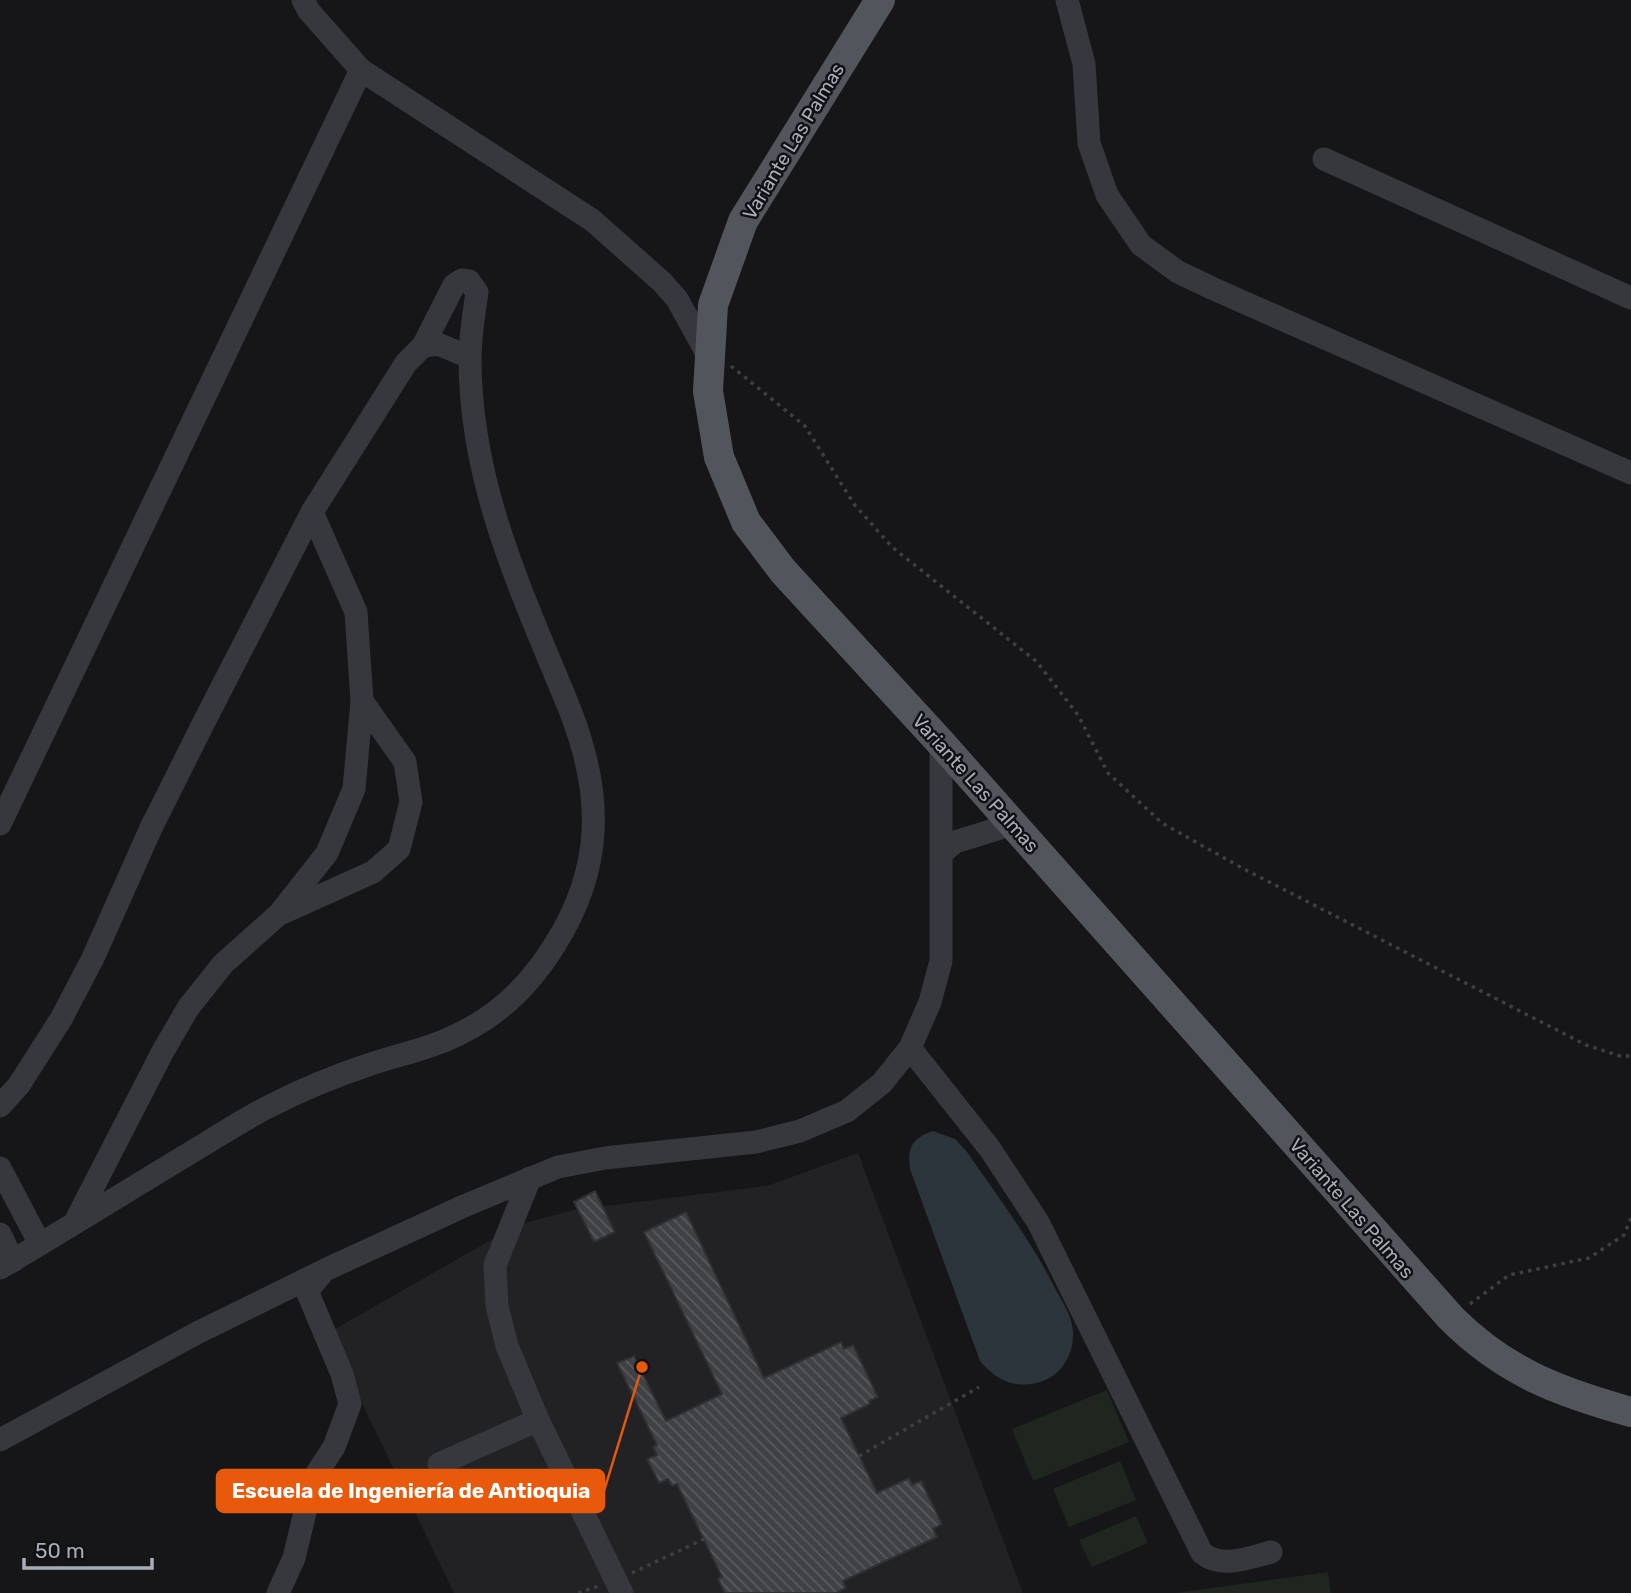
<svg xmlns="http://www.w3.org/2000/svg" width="1631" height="1593" viewBox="0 0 1631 1593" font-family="Rubik,sans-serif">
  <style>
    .built { fill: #222225 }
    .garden { fill: #1e261f }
    .water { fill: #2c353c }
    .building { fill: url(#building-back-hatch); stroke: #303034; stroke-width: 2 }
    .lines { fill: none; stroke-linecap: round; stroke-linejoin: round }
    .path { stroke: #3d3f44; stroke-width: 3.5; stroke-dasharray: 3.5 5; stroke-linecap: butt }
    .minor { stroke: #37383d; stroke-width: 23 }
    .major { stroke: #53555c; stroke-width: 30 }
    .labels { text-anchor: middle; stroke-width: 5; stroke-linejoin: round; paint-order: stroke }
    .street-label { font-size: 19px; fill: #a8adb8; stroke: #111113 }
    .leader { fill: none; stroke: #e8590c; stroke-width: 2.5 }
    .callout-dot { fill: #e8590c; stroke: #111113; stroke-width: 2.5 }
    .callout { fill: #e8590c; stroke: #e8590c; stroke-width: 2.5 }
    .callout-label { font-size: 21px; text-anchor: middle; font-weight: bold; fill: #fff }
  </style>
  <defs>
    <pattern id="building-back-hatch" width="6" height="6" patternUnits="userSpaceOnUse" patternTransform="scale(1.75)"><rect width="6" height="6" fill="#404145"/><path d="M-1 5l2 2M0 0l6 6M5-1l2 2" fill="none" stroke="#595a5e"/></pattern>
  </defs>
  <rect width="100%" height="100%" fill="#161618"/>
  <!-- built -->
  <path class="built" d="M858 1153 1023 1593H454L328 1333 517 1225 574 1210 767 1186Z"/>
  <!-- garden -->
  <g class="garden">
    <path d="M1107 1390 1129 1442 1033 1481 1012 1429Z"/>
    <path d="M1120 1461 1136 1500 1069 1527 1053 1489Z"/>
    <path d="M1136 1516 1148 1543 1092 1567 1079 1540Z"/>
    <path d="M1328 1572 1331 1593H1176Z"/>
  </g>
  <!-- water -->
  <path class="water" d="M933 1131 955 1139 967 1152C999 1198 1032 1242 1057 1292 1064 1304 1072 1317 1073 1332 1074 1359 1057 1381 1031 1384 1009 1387 994 1377 980 1361L910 1169C907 1148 912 1138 933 1131Z"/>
  <!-- building -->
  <g class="building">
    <path d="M595 1191 615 1232 594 1242 574 1202Z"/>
    <path d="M686 1212 764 1378 841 1342 844 1349 853 1345 878 1397 869 1401 870 1404 841 1418 877 1493 909 1478 912 1485 921 1481 942 1524 933 1529 937 1537 843 1581 846 1588 836 1593H725L718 1579 722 1577 677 1484 672 1486 668 1479 659 1483 647 1459 657 1455 653 1447 657 1445 617 1363 634 1356 666 1421 722 1394 644 1232Z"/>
  </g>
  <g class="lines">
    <!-- path -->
    <g class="path">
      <path d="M731 366 805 426 854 504 892 547 1037 662 1078 715 1108 773 1162 823 1242 868 1586 1045 1620 1056H1631"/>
      <path d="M1470 1304 1509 1275 1589 1258 1624 1235 1631 1218"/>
      <path d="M859 1456 979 1387"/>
      <path d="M632 1573 704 1539"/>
      <path d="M578 1593 599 1586"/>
    </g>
    <!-- minor -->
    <g class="minor">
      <path d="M303 0 309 11 361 70 592 220 662 282 677 299 710 359"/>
      <path d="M1067 0 1084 64 1089 143 1107 195 1141 245 1178 272 1216 290 1631 473"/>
      <path d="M1324 159 1631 298"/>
      <path d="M423 346 438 344 469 357"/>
      <path d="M0 824 361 70"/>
      <path d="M942 853 955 842 1013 824"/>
      <path d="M282 913 373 872 399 849 411 802 405 762 362 701"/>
      <path d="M910 1048 990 1149 1038 1222 1202 1553C1222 1569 1248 1558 1271 1552"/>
      <path d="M0 1106 19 1085 61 1019 93 958 151 828 204 722 312 512 406 363 423 346 454 285 462 280 469 281 477 292C474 314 470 337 470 358 470 487 523 594 570 710 603 794 604 868 554 946 531 983 503 1012 463 1032 433 1048 401 1054 368 1065 335 1076 301 1090 270 1106 246 1118 223 1133 200 1147 133 1187 67 1229 0 1268"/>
      <path d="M0 1168 40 1244"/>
      <path d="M530 1178 495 1265 497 1306 507 1346 538 1420 622 1593"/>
      <path d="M75 1222 162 1053 188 1008 223 964 279 914 327 853 354 789 362 701 356 612 312 512"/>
      <path d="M0 1234 13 1261"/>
      <path d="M0 1440 197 1333 325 1270 464 1206 558 1167 605 1158 756 1142 800 1131 847 1111 882 1083 910 1048 930 1002 941 961V743"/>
      <path d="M439 1464 538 1420"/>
      <path d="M278 1593 294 1558 313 1479 334 1447 350 1404 342 1374 307 1291 323 1272"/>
    </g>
    <!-- major -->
    <path class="major" d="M880 0 743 221 713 305 708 391 719 457 746 522 783 571 941 743 1451 1318C1505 1372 1559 1392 1631 1412"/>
  </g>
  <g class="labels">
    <!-- street labels -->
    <g class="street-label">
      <text transform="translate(793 141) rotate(-59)" y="7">Variante Las Palmas</text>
      <text transform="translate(976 783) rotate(48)" y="7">Variante Las Palmas</text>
      <text transform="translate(1352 1208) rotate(49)" y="7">Variante Las Palmas</text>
    </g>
  </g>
  <!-- callouts -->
  <path class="leader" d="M642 1367L604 1491"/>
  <circle class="callout-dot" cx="642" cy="1367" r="7"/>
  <rect class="callout" x="217" y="1470" width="387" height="42" rx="7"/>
  <g class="callout-label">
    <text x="411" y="1498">Escuela de Ingeniería de Antioquia</text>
  </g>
  <!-- scale -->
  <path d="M24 1558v10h128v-10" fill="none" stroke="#a8adb8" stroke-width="3.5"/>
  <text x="35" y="1558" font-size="21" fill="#a8adb8" stroke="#111113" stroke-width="5" paint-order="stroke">50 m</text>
</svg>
